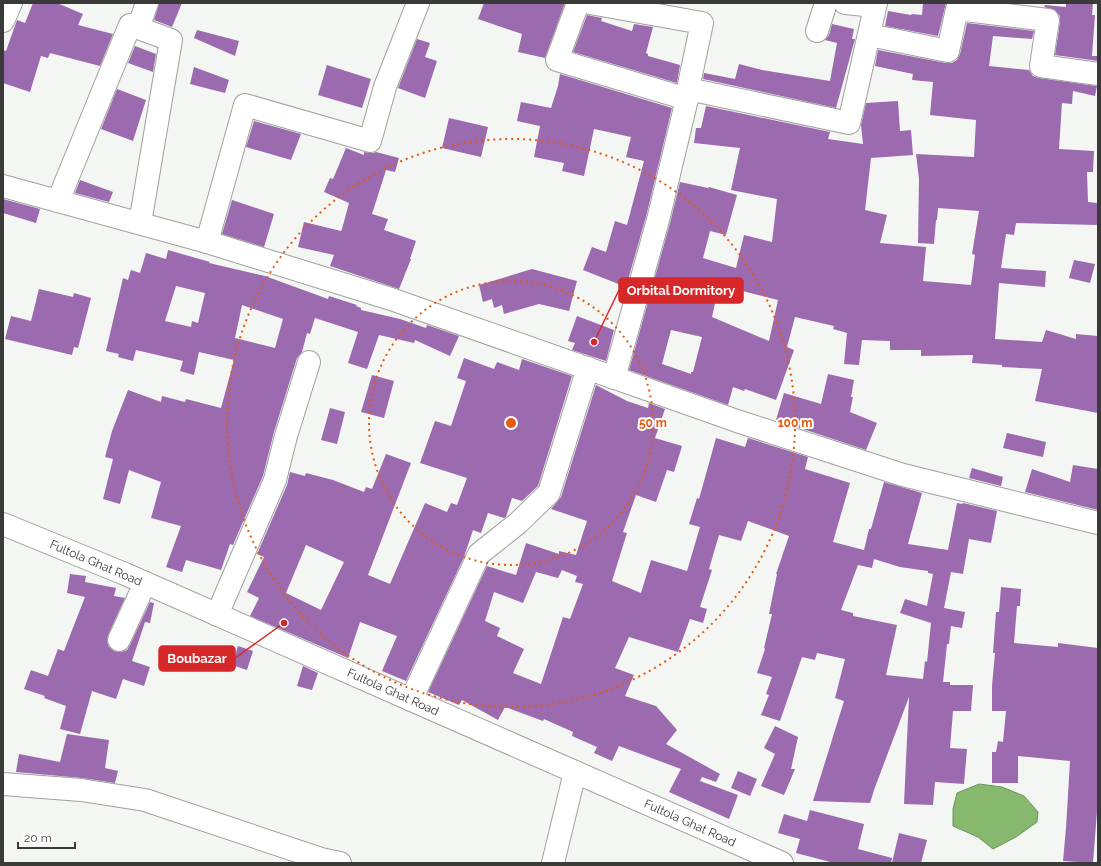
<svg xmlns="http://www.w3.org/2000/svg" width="1101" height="866" viewBox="0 0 1101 866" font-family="Raleway,sans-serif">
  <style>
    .water { fill: #86b86d; stroke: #6f925d }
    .building { fill: #9c6aaf; fill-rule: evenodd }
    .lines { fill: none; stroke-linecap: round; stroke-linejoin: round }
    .minor-casing { stroke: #9fa19e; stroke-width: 24 }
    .minor { stroke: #fff; stroke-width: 22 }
    .ring { fill: none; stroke: #e8590c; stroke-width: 2; stroke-dasharray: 2 4 }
    .labels { text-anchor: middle; stroke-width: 4; stroke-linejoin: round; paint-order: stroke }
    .street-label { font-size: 12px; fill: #3a3a39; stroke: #fff }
    .centre { fill: #e8590c; stroke: #fff; stroke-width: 2 }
    .ring-label { font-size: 12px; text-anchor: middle; font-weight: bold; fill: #e8590c; stroke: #fff; stroke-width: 4; stroke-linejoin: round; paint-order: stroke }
    .leader { fill: none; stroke: #d62828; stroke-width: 1.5 }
    .callout-dot { fill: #d62828; stroke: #fff; stroke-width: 1.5 }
    .callout { fill: #d62828; stroke: #d62828; stroke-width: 1.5 }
    .callout-label { font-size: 13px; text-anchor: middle; font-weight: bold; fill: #fff }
  </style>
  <rect width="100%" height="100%" fill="#f4f6f4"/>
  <!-- water -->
  <path class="water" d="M979 784 1002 787 1024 796 1038 812 1037 822 1016 837 993 849 978 837 953 826V809L957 793Z"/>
  <!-- building -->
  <g class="building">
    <path d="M33 3H57L83 14 78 25 113 34 100 66 50 53 48 58 41 56 30 92 3 83V50L6 51 17 20 25 23Z"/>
    <path d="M159 3H182L172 27 154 20Z"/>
    <path d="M484 3H565L545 58 518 52 522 34 478 19Z"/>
    <path d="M923 3H946L938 36 885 26 888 11 911 15 912 14 922 15Z"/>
    <path d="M1066 3H1093L1092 15H1095L1092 56H1098V61L1055 55 1060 22V16L1055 10 1044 7 1045 5 1066 7Z"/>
    <path d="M587 15 602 18 601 21 632 31 634 24 653 27 646 53 648 54V56L680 65 677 83 573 52Z"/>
    <path d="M967 23 1034 31 1032 39 993 36 989 66 1029 70 1033 76 1039 78 1097 86 1095 96 1073 91 1072 104 1062 103 1059 149 1094 151 1093 172H1087L1088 202 1097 203V225L1016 223 1014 235 1006 234 1001 268 1046 271 1045 287 999 283 995 339 1042 342 1046 330 1076 339V334L1098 336V413L1035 401 1042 369 1002 367V365L972 363 973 355 921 356V350H890V341L862 340 859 365 844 364 847 333 833 329 834 326 795 317 787 347 794 350 776 400 745 389 744 391 733 387 728 405 629 370 670 223 680 182 708 188 709 187 737 195 726 235 710 231 703 258 736 268 744 235 772 242 777 199 731 190 740 148 694 143 696 128H701L706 106 830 132 828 139 863 144 861 125 866 103 898 101 900 131 911 130 913 155 871 158 865 210 887 215 880 243 926 247 923 281 971 285 975 255 972 254 979 211 938 208 937 220H936L934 244 918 243 919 179 916 154 974 157 976 120 930 115 933 82 912 80 913 74 875 66 878 50 946 63H952L957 60 960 54ZM719 285 778 300 769 341 712 317ZM671 330 702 337 693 372H691V374L662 364Z"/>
    <path d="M832 24 854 29 852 39H855L836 108 703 79 704 73 735 79 739 64 762 70 830 81 837 43 825 40 829 35Z"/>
    <path d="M197 30 239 41 235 56 194 38Z"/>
    <path d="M417 39 430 43 425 57 437 61 425 98 398 88Z"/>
    <path d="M135 46 156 54 153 72 128 63Z"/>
    <path d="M327 65 371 79 362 108 318 95Z"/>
    <path d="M194 67 229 80 225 93 190 84Z"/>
    <path d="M560 74 672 108 646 217 626 287 583 270 592 247 606 252 615 221 627 225 644 161 626 157 631 137 594 129 584 176 562 171 564 163 534 157 540 126 517 121 521 102 551 108 558 86Z"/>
    <path d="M117 89 146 100 133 141 101 129Z"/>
    <path d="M449 118 488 127 481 157 442 148Z"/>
    <path d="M254 121 301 134 291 160 246 147Z"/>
    <path d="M346 148 364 155V152L373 153 376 152 399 158 395 172 386 170 372 214 388 219 384 230 416 241 410 259H411L399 289 330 266 334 255 298 247 304 222 341 231 342 229 349 203 324 192 330 178 333 179Z"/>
    <path d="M80 180 113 192 109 202 75 193Z"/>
    <path d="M3 199 40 209 36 223 3 213Z"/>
    <path d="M232 200 274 214 264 247 222 234Z"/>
    <path d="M168 250 210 262 209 263 265 276 328 299 329 296 357 305 356 306 361 308V310L400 319 426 328 427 325 459 336 450 356 415 340 414 343 379 335 367 369 348 363 358 332 315 318 310 334 307 333 302 352 297 358 274 432 263 476 233 545 230 544 221 570 186 560 182 572 166 567 181 526 151 518 161 482 129 470 120 504 103 499 113 459 105 457 112 431 128 390 161 402 162 396 185 402 186 399 221 408 234 360 199 352 194 375 180 371 183 361 136 350 133 361 118 357 119 354 106 351 123 278 128 280 131 270 140 273 146 253 166 259ZM176 286 205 293 198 323 192 321 191 327 165 321ZM242 305 283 319 275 348 235 338Z"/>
    <path d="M1074 260 1095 264 1090 283 1069 278Z"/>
    <path d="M532 269 577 281 569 311 539 304 504 314 502 305 494 308 492 299 483 302 479 285Z"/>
    <path d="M39 289 73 297 74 293 91 298 78 348 74 347 72 355 5 339 11 316 31 321Z"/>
    <path d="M577 316 614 330 606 361 572 350 575 343 568 341Z"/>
    <path d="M464 358 494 369 497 362 519 370 522 359 572 376 538 486 522 501 512 498 506 517 504 518 488 513 481 533 473 530 464 557 406 681 382 671 397 636 360 622 348 658 250 616 259 598 247 592 264 557 257 554 287 485 290 472 305 476 306 473 333 480 364 492 366 487 372 489 386 454 411 463 368 575 390 584 425 503 447 512 451 503 457 505 467 478 420 463 435 421 451 426 466 381 457 378ZM306 545 344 562 321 610 286 593Z"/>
    <path d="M828 374 854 380 851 397H853L850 412 877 423 866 450 776 420 784 393 821 404Z"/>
    <path d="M372 375 394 381 384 418 361 412Z"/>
    <path d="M596 385 627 401 648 408 649 403 665 409 655 438 682 446 674 472 667 470 656 502 636 495 623 532 627 533 612 581 641 593 651 560 687 571 700 527 689 524 697 498 699 499 716 438 745 447 748 438 808 457 805 469 850 483 833 542 864 550 869 529H871L884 482 922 493 908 544 948 550 957 503 962 504 963 503 997 511 991 543 969 539 963 574 951 572 944 608 965 612 962 628 951 626 949 644H947L943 682H950V685H973L971 711H953L950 748 967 749 964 784 935 782 933 805 904 804 909 697 874 790 870 803 813 801 844 701 835 698 845 659 817 653 815 660 802 657 780 721 761 715 769 695 766 694 772 677 757 673 765 649 764 648 772 614H769L777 574H776L789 536 748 521 741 541 719 535 709 569 712 570 700 607 707 609 703 623 690 619 678 652 629 637 615 668 634 675 625 696 656 706 677 730 666 744 720 774 716 782 702 777 700 781 738 795 729 819 669 792 681 769 619 746 612 761 594 753 597 747 572 736 573 732 544 719 543 721 505 707 498 720 462 700 459 705 428 692 487 566 516 575 526 543 559 554V551L576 555 587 521 551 509 561 497ZM874 559 900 567 928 571V573L933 574 927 606 905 599 900 613 931 623 927 662 925 661 923 679 886 675 897 625 853 616V613L841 610 858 565 872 568ZM562 570 577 576 575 582 583 584 570 619 563 617 541 684 513 673 524 649 497 636 500 628 485 621 494 592 523 603 536 572 558 578Z"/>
    <path d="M330 408 345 412 337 444 321 440Z"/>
    <path d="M1007 433 1046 442 1043 457 1003 448Z"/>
    <path d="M1073 465 1098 469V510L1025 492 1032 469 1070 482Z"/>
    <path d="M972 468 1003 477 1001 486 969 478Z"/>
    <path d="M70 574 86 576 85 582 116 588 114 596 125 598 108 635 107 641 109 647 114 651 121 652 127 650 130 645 150 602 154 603 150 623 145 622 132 661 150 667 144 686 123 679 116 699 92 691 80 734 60 729 66 706 44 698 45 696 24 689 31 670 48 676 58 649 64 651 85 597 67 593Z"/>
    <path d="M1001 587 1021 589 1020 606H1017L1014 643 1058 647V643L1098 648V799L1093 863 1063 861 1066 828 1070 761 1018 756V783H992V752H996L998 741 1003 742 1006 711H992V686L995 653H993L996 612H999Z"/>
    <path d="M238 646 253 651 247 670 232 665Z"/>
    <path d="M303 666 318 673 312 690 297 686Z"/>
    <path d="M775 726 798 737 791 769H795L784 795 761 786 775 754 764 748Z"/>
    <path d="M67 734 109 740 105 768 118 771 115 783 82 778 16 772 19 754 60 762Z"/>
    <path d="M738 771 757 779 750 796 731 788Z"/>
    <path d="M810 810 864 824 858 849 892 858 891 863H834L796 853 800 839 778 833 784 814 807 821Z"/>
    <path d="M899 833 927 840 921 863H892Z"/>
  </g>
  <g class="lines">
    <!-- minor casing -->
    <g class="minor-casing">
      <g id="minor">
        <path d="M578 3 557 60 687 99"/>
        <path d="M590 3 702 23 688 89 687 99 658 220 614 378"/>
        <path d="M845 3 875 6"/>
        <path d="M3 21 11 3"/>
        <path d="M138 28 147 3"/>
        <path d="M817 31 826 3"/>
        <path d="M869 35 948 51 957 9 1048 20 1041 66 1098 74"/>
        <path d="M688 89 849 123 876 3"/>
        <path d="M3 186 207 242 391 299 737 421 903 475 1098 523"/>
        <path d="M58 201 130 25 171 40 140 223"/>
        <path d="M207 242 245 105 370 141 385 87 418 3"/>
        <path d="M3 524 125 574 782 863"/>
        <path d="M217 615 275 480 286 436 309 362"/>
        <path d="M119 640 145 583"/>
        <path d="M411 700 479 554 518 523 549 493 588 368"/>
        <path d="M3 784 81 790 145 800 321 859 340 863"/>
        <path d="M553 863 575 772"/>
      </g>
    </g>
    <!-- minor -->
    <use href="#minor" class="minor"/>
  </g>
  <!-- distance rings -->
  <g class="ring">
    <circle cx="511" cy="423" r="142"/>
    <circle cx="511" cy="423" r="284"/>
  </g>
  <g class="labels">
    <!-- street labels -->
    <g class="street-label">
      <text transform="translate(96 563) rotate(23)" y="4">Fultola Ghat Road</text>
      <text transform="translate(393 692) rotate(24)" y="4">Fultola Ghat Road</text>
      <text transform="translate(690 823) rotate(24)" y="4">Fultola Ghat Road</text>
    </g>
  </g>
  <circle cx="511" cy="423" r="6" class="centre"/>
  <g class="ring-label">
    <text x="653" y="427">50 m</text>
    <text x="795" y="427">100 m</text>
  </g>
  <!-- callouts -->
  <path class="leader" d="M594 342L619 290M284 623L235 658"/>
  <g class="callout-dot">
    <circle cx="594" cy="342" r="4"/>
    <circle cx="284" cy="623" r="4"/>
  </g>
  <g class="callout">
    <rect x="619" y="278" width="124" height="25" rx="4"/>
    <rect x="159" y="646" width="76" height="25" rx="4"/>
  </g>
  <g class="callout-label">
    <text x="681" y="295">Orbital Dormitory</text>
    <text x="197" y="663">Boubazar</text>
  </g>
  <!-- border -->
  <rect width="1101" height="866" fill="none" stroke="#3a3a39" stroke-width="8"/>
  <!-- scale -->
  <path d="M18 842v6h57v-6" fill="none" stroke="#3a3a39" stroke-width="2"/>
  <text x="24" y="842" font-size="12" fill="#3a3a39" stroke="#ffffff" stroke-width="3" paint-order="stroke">20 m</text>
</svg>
